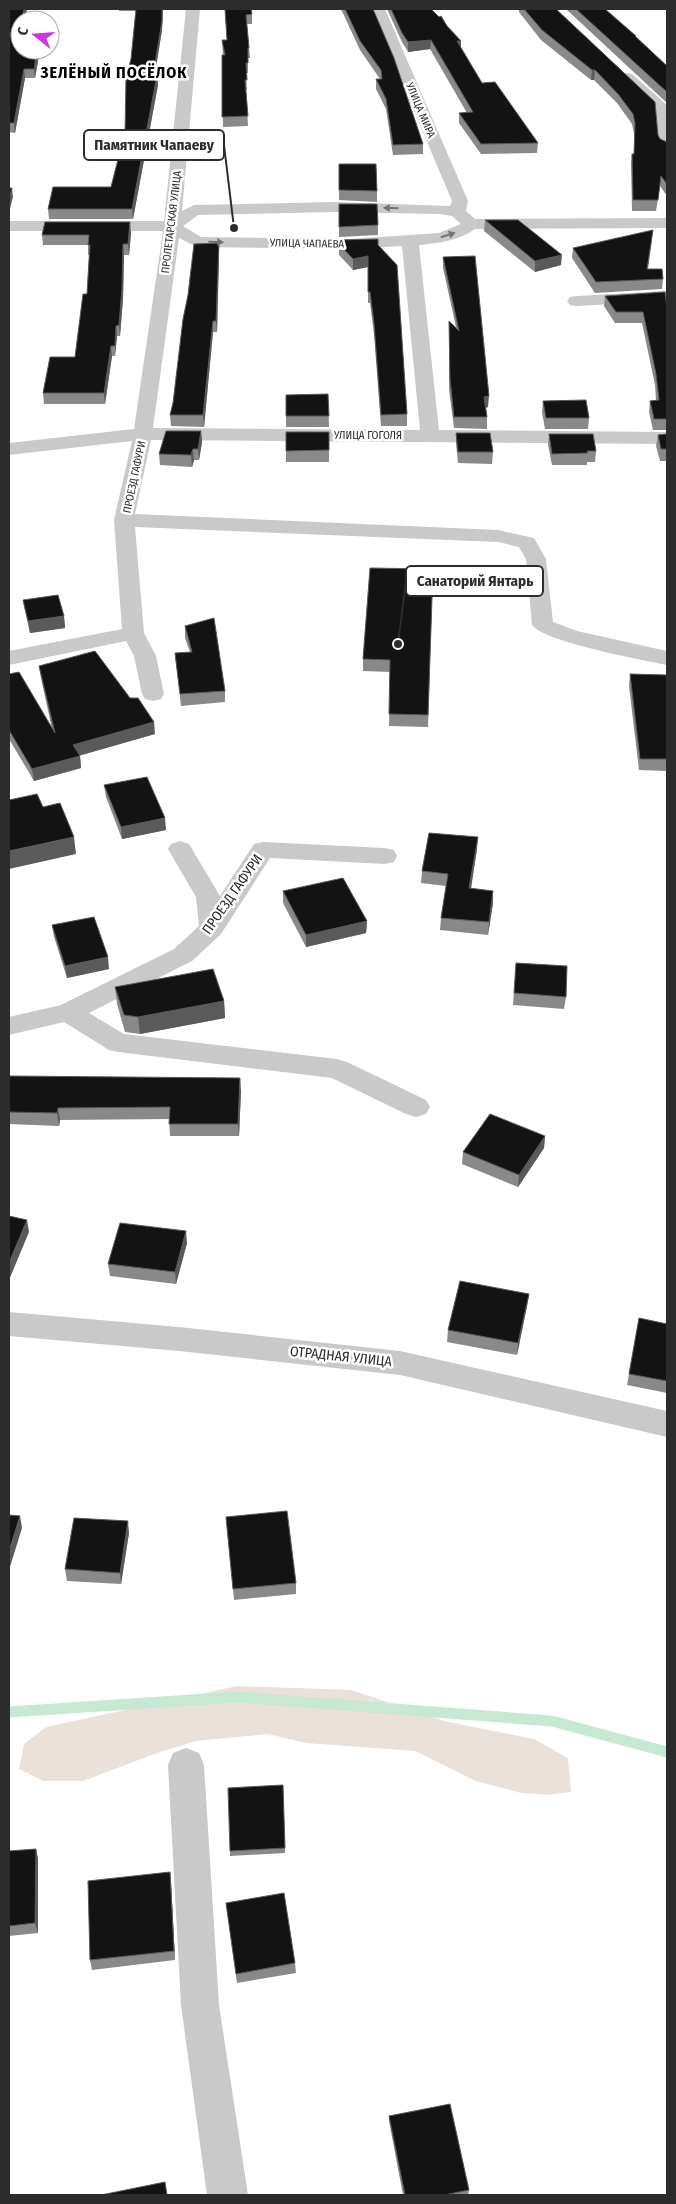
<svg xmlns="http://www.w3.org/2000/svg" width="676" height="2204" viewBox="0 0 676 2204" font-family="'Fira Sans Condensed',sans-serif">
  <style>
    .green { fill: #e9e1da }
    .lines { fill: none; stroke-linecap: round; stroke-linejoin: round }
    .stream { stroke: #c7e8d3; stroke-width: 11 }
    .minor { fill: #c9c9c9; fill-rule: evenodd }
    .wall { fill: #898989 }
    .shaded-wall { fill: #5a5a5a }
    .building { fill: #131313; stroke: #5a5a5a }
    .oneway { fill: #737373 }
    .labels { text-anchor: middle; stroke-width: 5; stroke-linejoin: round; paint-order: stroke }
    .far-street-label { font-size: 11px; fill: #2c2c2c; stroke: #fff }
    .street-label { font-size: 14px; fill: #2c2c2c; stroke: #fff }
    .far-district-label { font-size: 16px; font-weight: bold; letter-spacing: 1px; fill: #000; stroke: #fff }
    .leader { fill: none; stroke: #2c2c2c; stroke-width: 2 }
    .callout-dot { fill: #2c2c2c; stroke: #fff; stroke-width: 2 }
    .callout { fill: #fff; stroke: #2c2c2c; stroke-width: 2 }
    .callout-label { font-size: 15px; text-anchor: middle; font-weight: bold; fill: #2c2c2c }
  </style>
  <rect width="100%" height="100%" fill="#fff"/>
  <!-- green -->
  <path class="green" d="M237 1686 351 1690 444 1721 534 1739 568 1758 571 1792 548 1795 521 1793 476 1781 415 1751 306 1743 268 1734 196 1741 157 1753 83 1781H43L19 1769 24 1744 46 1727Z"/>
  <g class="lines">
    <!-- stream -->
    <path class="stream" d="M9 1712 237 1697 552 1721 667 1752"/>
    <!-- minor -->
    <g class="minor">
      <path d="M186 9H200L182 211 194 205 335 202 450 206 452 201 371 9H385L468 201 466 211 475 219 667 218V228L475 229C458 241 439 243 419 245L439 430 667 432V444L151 440 135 514 498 530 534 538 546 559 553 622 577 631 667 651V665C643 660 544 642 532 625L526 559 519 547 498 542 135 527 144 633 156 656 164 694 161 699 153 701 145 699 142 694 134 656 126 641 9 665V651L122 629 114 520 132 441 9 455V443L134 429 163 231H9V221H164ZM335 212 440 214 452 216 461 224 439 233 350 239 201 237 183 226 198 215ZM179 238 197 247 350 249 402 246 420 430 153 428Z"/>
      <path d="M627 73 632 74 667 105V150L661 148 659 145 656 111 620 77 622 74Z"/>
      <path d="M667 291V301L576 306 570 305 567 301 570 297 576 296Z"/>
      <path d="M180 841 189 844 220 896 254 844 263 842 385 848 394 850 397 856 394 862 385 864 270 858 221 934 192 961 89 1013 124 1034 337 1059 347 1062 426 1100 430 1107 426 1114 416 1117 406 1114 332 1078 118 1052 109 1050 64 1022 9 1035V1017L61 1005 174 949 199 926 196 897 168 849 171 844Z"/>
      <path d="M9 1312 179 1327 400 1351 667 1411V1437L400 1375 179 1351 9 1336Z"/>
      <path d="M186 1748 199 1753 204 1765 219 2005 248 2195H207L181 2005 168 1765 173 1753Z"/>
    </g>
  </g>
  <!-- wall -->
  <g class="wall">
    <path d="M9 9H27L25 19 40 50 35 78H25L15 133 9 132Z"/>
    <path d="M119 9H163L162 30 155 75H157L158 85 133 219H49L48 209 111 187 125 132 136 11H119Z"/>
    <path d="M225 9H252V24H247L250 58H248V73H246L247 90H246L248 126 223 127 222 55H223L222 40H227Z"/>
    <path d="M341 9H373L423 144V154L393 155 386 109 376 89V79H380L360 50Z"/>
    <path d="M387 9H431L461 41V48L482 83 538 143 537 153 481 154 459 123V113H467L430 49 408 52 402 42Z"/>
    <path d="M519 9H556L658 135 660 139 667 142V196L660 186 656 211H632L631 164 632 154H634V133L632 124 617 103 594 80H591L541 40 519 12Z"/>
    <path d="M566 9H605L667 66V103Z"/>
    <path d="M339 164 377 191V202L339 200Z"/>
    <path d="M339 204 378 225V235L339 237Z"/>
    <path d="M485 220 561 265 535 272 484 231Z"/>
    <path d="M131 233 129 255H124L123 299 120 336H117L115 356H112L105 404H44L43 393 75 357 87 294 89 255H88V245H43L42 235Z"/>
    <path d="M339 240 378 245 407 414V426H381L374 334 370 303H368V267L353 270 339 255Z"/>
    <path d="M652 240 648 269 663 279 662 289 595 293 572 258 573 248Z"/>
    <path d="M219 254 217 332H213L204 427 171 426 170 415Z"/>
    <path d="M443 257 488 407 486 408 487 417V429L454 428 449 390V321L456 327 443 268Z"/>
    <path d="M605 296 667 309V430H653L649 412 650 401 656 400 655 385 642 323H615L604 306Z"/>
    <path d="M328 394 329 427H286V416Z"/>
    <path d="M543 401 589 418 588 429H545L542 412Z"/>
    <path d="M201 431 202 442 199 460H194L192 467 160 465 159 454Z"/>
    <rect x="286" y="432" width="43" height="30"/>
    <path d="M456 433 493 452 492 464 458 463 456 444Z"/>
    <path d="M549 434 596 451 595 462H587V465H552L548 445Z"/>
    <path d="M667 434V461H660L656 446 658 435Z"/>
    <path d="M433 569 428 727 389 726 390 672 363 671V659Z"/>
    <path d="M23 600 64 616 65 628 30 633 25 611Z"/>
    <path d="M185 626 225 691V702L181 706 175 653 190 652 185 638Z"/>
    <path d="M39 666 155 734 80 755 81 768 34 781 9 739V674L52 729 41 678Z"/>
    <path d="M630 674 667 675V771L639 770 629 686Z"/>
    <path d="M104 785 166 830 122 839 106 797Z"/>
    <path d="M477 849 471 889 493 903 488 935 440 930 441 918 446 886 421 883 422 871Z"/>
    <path d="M283 891 367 921 366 933 306 947 283 903Z"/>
    <path d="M52 925 109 969 67 978 54 937Z"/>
    <path d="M516 963 566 997 564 1009 513 1005Z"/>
    <path d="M115 987 224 1001 225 1018 140 1034 125 1032 117 1004Z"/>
    <path d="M9 1076 241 1091 239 1136H170L169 1119 60 1120 59 1126 9 1124Z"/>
    <path d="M545 1136 544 1148 518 1187 462 1164 463 1152Z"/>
    <path d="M187 1243 176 1284 110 1276 108 1264Z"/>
    <path d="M529 1294 527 1306 517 1355 447 1342 448 1330Z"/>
    <path d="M639 1318 667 1324V1393L627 1385Z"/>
    <path d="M226 1517 296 1583V1594L234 1600Z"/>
    <path d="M129 1533 121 1584 67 1581 65 1569Z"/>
    <path d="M283 1785 285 1853 230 1856V1851Z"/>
    <path d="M36 1849 38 1859V1933L9 1936V1851Z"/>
    <path d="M170 1872 171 1882 175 1960 92 1970 90 1960Z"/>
    <path d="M226 1903 295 1963 296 1973 237 1983Z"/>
    <path d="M389 2116 469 2190 468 2195H403L389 2121Z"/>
  </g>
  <!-- shaded-wall -->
  <g class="shaded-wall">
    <path d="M24 9H27L25 20H23Z"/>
    <path d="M162 9H163L162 30 153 85V75Z"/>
    <path d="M431 40 430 49 408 52V42Z"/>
    <path d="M457 41H461V50Z"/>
    <path d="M37 50H40L35 78 34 69Z"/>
    <path d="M24 69 25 78 15 133 14 123Z"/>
    <path d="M592 70H595L594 80H591Z"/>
    <path d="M157 75 158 85 133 219 132 209Z"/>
    <path d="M12 188 13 197 9 212V199Z"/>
    <path d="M130 222 131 233 129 255 128 244Z"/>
    <path d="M219 243V254L217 332 216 321Z"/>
    <path d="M123 244 124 255 123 299 120 336 119 325Z"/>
    <path d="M562 255 561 265 535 272V261Z"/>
    <path d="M368 256V267L353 270V259Z"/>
    <path d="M213 321V332L204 427 203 415Z"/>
    <path d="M116 326 117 336 115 356V346Z"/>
    <path d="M111 346 112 356 105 404 104 393Z"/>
    <path d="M489 396 488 407 484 408V397Z"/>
    <path d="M201 431 202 442 199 460 198 449Z"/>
    <path d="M193 449 194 460 192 467 191 455Z"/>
    <path d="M64 616 65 628 30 633 28 621Z"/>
    <path d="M154 722 155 734 75 757 73 745Z"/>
    <path d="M80 756 81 768 34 781 32 769Z"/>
    <path d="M165 818 166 830 122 839 121 827Z"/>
    <path d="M74 837 76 854 9 869V851Z"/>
    <path d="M478 837 477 849 469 900V888Z"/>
    <path d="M493 891V903L488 935 489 922Z"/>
    <path d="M367 921 366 933 306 947V935Z"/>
    <path d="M108 957 109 969 67 978 65 966Z"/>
    <path d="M224 1001 225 1018 140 1034 138 1017Z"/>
    <path d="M240 1078 241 1091 239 1136 238 1124Z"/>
    <path d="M58 1108 60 1120 59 1126 57 1113Z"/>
    <path d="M545 1136 544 1148 518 1187 519 1175Z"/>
    <path d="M27 1220 29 1232 9 1280V1263Z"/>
    <path d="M186 1231 187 1243 176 1284 175 1272Z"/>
    <path d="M529 1294 527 1306 517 1355 518 1343Z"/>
    <path d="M20 1516 22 1528 9 1570V1551Z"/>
    <path d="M128 1521 129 1533 121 1584 120 1573Z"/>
    <path d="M36 1849 38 1859V1933L35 1923Z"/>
    <path d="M170 1872 171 1882 175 1960 174 1951Z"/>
  </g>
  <!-- building -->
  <g class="building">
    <path d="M9 9H24L22 19H43V20H20V50H37L34 69H24L14 123H9Z"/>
    <path d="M136 9H162V21L153 75H157L132 209H48L53 187H111L125 132 126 78 131 59Z"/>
    <path d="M225 9H251L252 14 246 15 249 48H248V63H246L247 80H245L248 116 222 117V55H225L222 40H227Z"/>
    <path d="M345 9H373L394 58 423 144 393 145 386 99 376 79H382L381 70 360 41Z"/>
    <path d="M391 9H431L439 17 441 16 447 26 461 41H457L482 83 495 82 538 143 481 144 459 113 473 112 431 40 408 42 402 33Z"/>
    <path d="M524 9H556L655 102 658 135 660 139 667 142V184L661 176 658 200H633L632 154H634L635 123 633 114 618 94 595 70H592L542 30Z"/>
    <path d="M576 9H605L636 36H635L667 66V92Z"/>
    <path d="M339 164H376L377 191 339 190Z"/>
    <path d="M9 188H12L9 199Z"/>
    <path d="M339 204H377L378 225 339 227Z"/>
    <path d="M485 220H518L562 255 535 261Z"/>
    <path d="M45 222H130L128 244H123L122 288 119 325 116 326 115 346H111L104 393H43L50 357H75L83 294H87L90 245H88L89 235H42Z"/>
    <path d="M653 230 647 269H662L663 279 596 282 573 248Z"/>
    <path d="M378 239V245L397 265 407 414 381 415 374 323 370 292H368V256L353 259 339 244V240Z"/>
    <path d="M219 243 216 321H213L203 415H170L173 403 183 319 188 295 194 244Z"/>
    <path d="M475 256 489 396 484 397 487 417H454L450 379 449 321 459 331 443 257Z"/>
    <path d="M665 292 667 309V419H654L650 401 659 400 656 374 643 312H616L605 296Z"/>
    <path d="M328 394 329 416H286V395Z"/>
    <path d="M586 400 589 418H546L543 401Z"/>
    <path d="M166 431H201L198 449H193L191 455 159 454Z"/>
    <path d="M286 432H329V450L286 451Z"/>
    <path d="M456 433H490L493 452H458Z"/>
    <path d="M549 434H593L596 451H587L588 453 552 454Z"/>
    <path d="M667 434V449H661L658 435Z"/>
    <path d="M370 568 433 569 428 715 389 714 390 660 363 659Z"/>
    <path d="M58 595 64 616 28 621 23 600Z"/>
    <path d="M214 618 225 691 180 694 175 653 192 652 185 626Z"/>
    <path d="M95 651 130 698H138L154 722 73 745 80 756 32 769 9 730V674L19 672 55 733 39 666Z"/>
    <path d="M630 674 667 675V759H640Z"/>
    <path d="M147 777 165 818 121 827 104 785Z"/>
    <path d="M37 794 43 807 60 803 74 837 9 851V800Z"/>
    <path d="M429 833 478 837 469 888 493 891 489 922 441 918 448 874 422 871Z"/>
    <path d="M343 878 367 921 306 935 283 891Z"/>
    <path d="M94 917 108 957 65 966 52 925Z"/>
    <path d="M516 963 567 966 566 997 514 993Z"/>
    <path d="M213 969 224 1001 138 1017 124 1015 115 987Z"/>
    <path d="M9 1076 240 1078 238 1124H169L170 1107 58 1108 57 1113 9 1112Z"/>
    <path d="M490 1114 545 1136 519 1175 463 1152Z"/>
    <path d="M9 1216 27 1220 9 1263Z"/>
    <path d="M120 1223 186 1231 175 1272 108 1264Z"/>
    <path d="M460 1281 529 1294 518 1343 448 1330Z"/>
    <path d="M639 1318 667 1324V1381L629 1374Z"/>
    <path d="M287 1511 296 1583 233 1589 226 1517Z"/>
    <path d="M9 1515 20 1516 9 1551Z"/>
    <path d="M74 1518 128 1521 120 1573 65 1569Z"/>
    <path d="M283 1785 285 1848 230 1851 228 1788Z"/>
    <path d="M36 1849 35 1923 9 1926V1851Z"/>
    <path d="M170 1872 174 1951 90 1960 88 1881Z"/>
    <path d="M284 1893 295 1963 236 1974 226 1903Z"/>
    <path d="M450 2104 469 2190 444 2195H405L389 2116Z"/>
    <path d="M165 2182 167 2195H101Z"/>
  </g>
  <!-- one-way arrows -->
  <defs><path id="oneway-solid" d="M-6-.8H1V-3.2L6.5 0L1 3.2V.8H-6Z" transform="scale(1.25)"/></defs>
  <g class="oneway">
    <use href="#oneway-solid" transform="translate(391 208) rotate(-179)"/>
    <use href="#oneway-solid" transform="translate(448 235) rotate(-17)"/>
    <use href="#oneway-solid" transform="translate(216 242) rotate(1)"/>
  </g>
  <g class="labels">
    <!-- far-street labels -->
    <g class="far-street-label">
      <text transform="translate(421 110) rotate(67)" y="4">УЛИЦА МИРА</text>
      <text transform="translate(171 222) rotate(-83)" y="4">ПРОЛЕТАРСКАЯ УЛИЦА</text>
      <text transform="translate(307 243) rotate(1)" y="4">УЛИЦА ЧАПАЕВА</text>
      <text x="368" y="439">УЛИЦА ГОГОЛЯ</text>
      <text transform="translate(134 477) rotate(-78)" y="4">ПРОЕЗД ГАФУРИ</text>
    </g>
    <!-- street labels -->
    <g class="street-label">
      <text transform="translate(232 894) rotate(-55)" y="5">ПРОЕЗД ГАФУРИ</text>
      <text transform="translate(341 1356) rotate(6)" y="5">ОТРАДНАЯ УЛИЦА</text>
    </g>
    <!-- far-district labels -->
    <g class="far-district-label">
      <text x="114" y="78">ЗЕЛЁНЫЙ ПОСЁЛОК</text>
    </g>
  </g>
  <!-- callouts -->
  <path class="leader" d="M234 228L224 145M398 644L406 581"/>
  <g class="callout-dot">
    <circle cx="234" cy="228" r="5"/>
    <circle cx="398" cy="644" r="5"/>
  </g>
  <g class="callout">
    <rect x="84" y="130" width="140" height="30" rx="5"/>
    <rect x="406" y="566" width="137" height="30" rx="5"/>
  </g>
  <g class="callout-label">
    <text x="154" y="150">Памятник Чапаеву</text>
    <text x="475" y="586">Санаторий Янтарь</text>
  </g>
  <!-- border -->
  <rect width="676" height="2204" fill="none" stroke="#2c2c2c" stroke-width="20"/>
  <!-- north arrow -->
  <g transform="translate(35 35) rotate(287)"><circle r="24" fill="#ffffff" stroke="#ababab"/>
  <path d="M0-4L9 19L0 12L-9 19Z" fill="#cc36db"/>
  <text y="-8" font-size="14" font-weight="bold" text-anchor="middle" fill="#2c2c2c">С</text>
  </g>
</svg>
